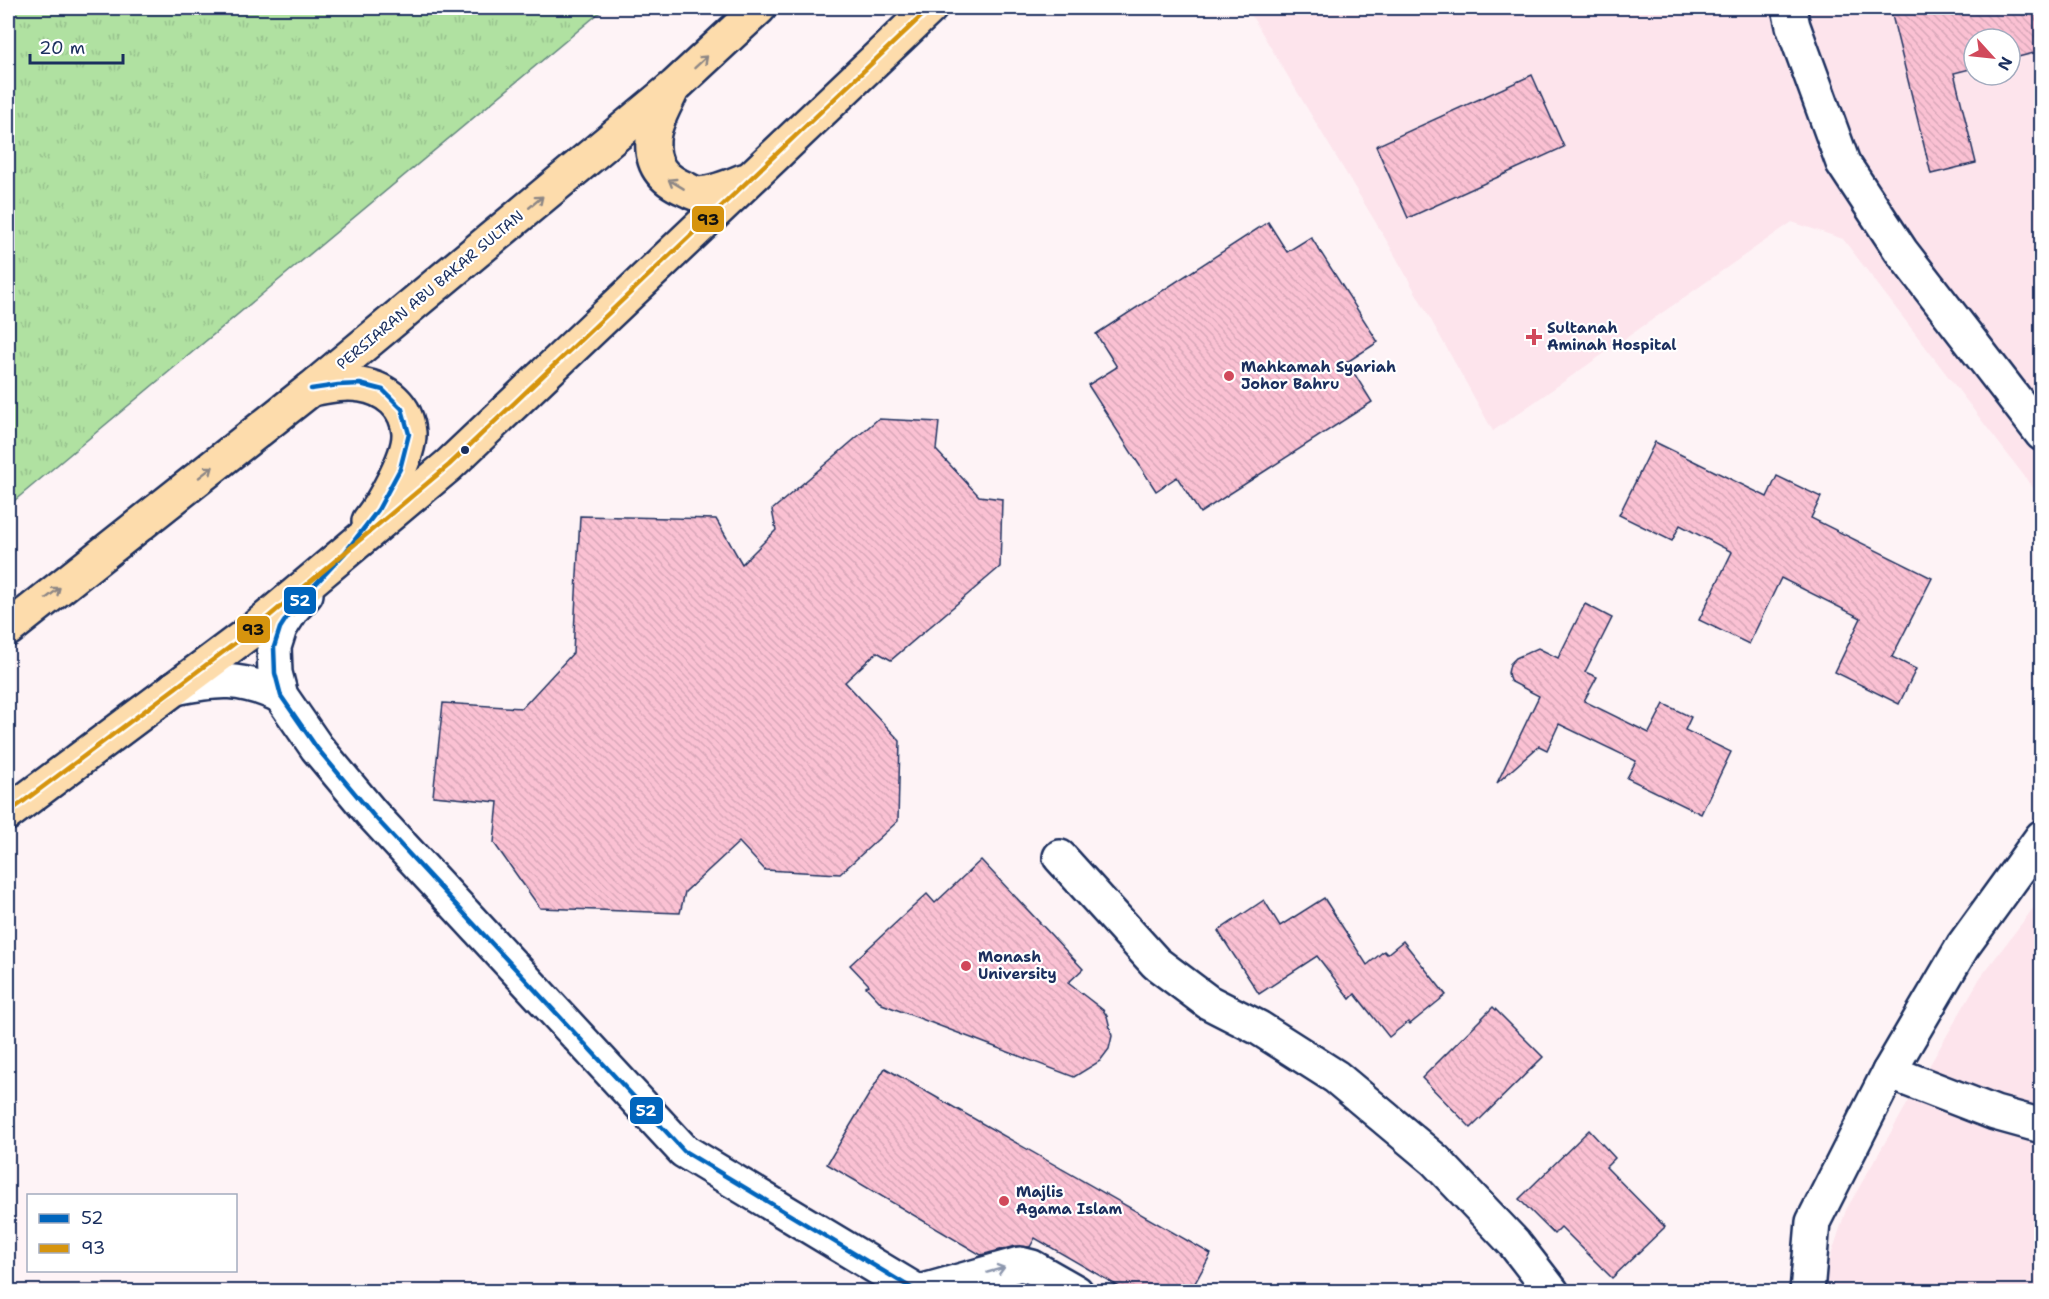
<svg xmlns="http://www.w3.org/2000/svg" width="2049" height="1299" viewBox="0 0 2049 1299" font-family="'Shantell Sans',sans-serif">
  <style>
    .built { fill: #fde4ec; fill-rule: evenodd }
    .grass { fill: url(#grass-tufts); stroke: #668880; stroke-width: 1.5 }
    .building { fill: url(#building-back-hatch); stroke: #1b2f5e; stroke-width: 1.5 }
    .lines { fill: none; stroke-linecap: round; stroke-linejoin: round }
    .minor-casing { stroke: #1b2f5e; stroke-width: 38 }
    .primary-casing { stroke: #1b2f5e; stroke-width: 38 }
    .minor { stroke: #fff; stroke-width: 33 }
    .primary { stroke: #fddcac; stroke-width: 33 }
    .bus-1-casing { stroke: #fff; stroke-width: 9 }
    .bus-2-casing { stroke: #fff; stroke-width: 9 }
    .bus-1 { stroke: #0065bd; stroke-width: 4.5 }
    .bus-2 { stroke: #d6940e; stroke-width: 4.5 }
    .oneway { stroke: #8c8685 }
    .oneway2 { stroke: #8d97ae }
    .poi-dot { fill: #d1495b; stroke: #fff; stroke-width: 2 }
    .bus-dot { fill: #1b2f5e; stroke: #fff; stroke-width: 2 }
    .labels { text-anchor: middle; stroke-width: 4.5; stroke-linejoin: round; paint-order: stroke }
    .street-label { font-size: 15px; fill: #1b2f5e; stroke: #fff }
    .poi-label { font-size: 15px; font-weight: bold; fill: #1b2f5e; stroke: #fff; text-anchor: start }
    .line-badge { stroke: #fff; stroke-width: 2 }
    .badge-label { font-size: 16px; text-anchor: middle; font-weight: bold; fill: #fff }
    .pale-badge-label { font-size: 16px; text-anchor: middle; font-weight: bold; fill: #111 }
  </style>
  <defs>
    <pattern id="grass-tufts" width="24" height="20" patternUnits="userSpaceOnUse" patternTransform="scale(1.5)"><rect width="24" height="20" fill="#b0e1a1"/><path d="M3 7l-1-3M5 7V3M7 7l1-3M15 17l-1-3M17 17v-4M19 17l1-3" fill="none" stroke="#97c18d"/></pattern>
    <pattern id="building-back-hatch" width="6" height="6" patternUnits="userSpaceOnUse" patternTransform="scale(1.5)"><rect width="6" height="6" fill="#fbc1d3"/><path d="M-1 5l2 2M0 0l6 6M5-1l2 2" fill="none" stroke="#d7a6b8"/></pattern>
  </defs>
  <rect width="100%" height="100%" fill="#fef3f6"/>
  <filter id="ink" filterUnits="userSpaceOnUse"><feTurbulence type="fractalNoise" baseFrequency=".0167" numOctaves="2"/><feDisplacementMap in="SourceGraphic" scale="12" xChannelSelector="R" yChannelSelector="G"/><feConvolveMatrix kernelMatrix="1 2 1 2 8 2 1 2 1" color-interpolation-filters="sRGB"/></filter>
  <g filter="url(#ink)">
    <!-- built -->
    <g class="built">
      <path d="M1247 8H2041V498L1843 239 1792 222 1493 431 1388 243ZM1974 39H2010V75H1974Z"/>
      <path d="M2041 898V1291L1819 1292 1846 1210 1980 978Z"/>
    </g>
    <!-- grass -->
    <path class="grass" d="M8 8H605L8 506Z"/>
    <!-- building -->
    <g class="building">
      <path d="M1904 8H2042V51L2010 59V39H1974V68L1954 73 1976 163 1931 174 1891 11Z"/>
      <path d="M1532 75 1564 147 1408 218 1376 146Z"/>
      <path d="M1268 222 1287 252 1311 237 1378 342 1347 362 1372 402 1200 513 1177 477 1156 491 1088 385 1117 367 1096 334Z"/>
      <path d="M878 419 939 422 936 450 979 496 1002 499 1000 567 891 660 877 652 845 682 900 741 898 821 840 874 765 870 739 842 685 892 680 913 540 908 494 843 498 802 433 796 443 703 522 708 573 653 580 516 716 519 742 564 776 530 772 510Z"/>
      <path d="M1655 442 1767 497 1777 476 1821 497 1811 518 1932 578 1892 657 1916 669 1899 704 1835 672 1861 618 1781 578 1749 644 1699 620 1732 552 1680 525 1672 541 1619 515Z"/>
      <path d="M1585 604 1612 618 1585 672 1597 677 1584 701 1649 733 1664 704 1691 717 1685 730 1731 752 1701 814 1627 778 1636 761 1559 724 1547 750 1539 746 1497 783 1539 696 1510 681 1508 673 1510 664 1516 658 1538 648 1558 658Z"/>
      <path d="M981 860 1083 969 1068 983 1103 1010 1107 1016 1112 1036 1109 1049 1100 1061 1074 1077 882 1004 866 987 869 985 850 965 927 894 935 903Z"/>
      <path d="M1324 898 1367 965 1384 951 1387 954 1403 941 1446 995 1410 1024 1408 1022 1389 1037 1355 994 1350 999 1317 956 1259 994 1218 931 1264 900 1280 926Z"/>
      <path d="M1493 1007 1543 1057 1471 1128 1422 1078Z"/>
      <path d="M885 1068 1211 1254 1190 1292H1128L1035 1238 1030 1247 1015 1246 981 1255 827 1164Z"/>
      <path d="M1589 1130 1615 1158 1606 1167 1665 1227 1612 1278 1561 1227 1554 1234 1519 1199Z"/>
    </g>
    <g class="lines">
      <!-- minor casing -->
      <g class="minor-casing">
        <g id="minor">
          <path d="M1789 8 1793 26 1843 163 1901 251 2042 434"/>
          <path d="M306 594 293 608 280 628 274 647 275 673 281 696 317 748 373 815 684 1151 918 1292"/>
          <path d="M175 688C218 679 240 677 281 696"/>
          <path d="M1060 857 1156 963 1208 1002 1259 1028 1336 1077 1435 1160 1514 1243 1552 1292"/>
          <path d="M1889 1072 1995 1113 2042 1126"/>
          <path d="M920 1292 1020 1264 1032 1267 1076 1292"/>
          <path d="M1807 1292 1813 1222 1889 1072 1963 946 2042 837"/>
        </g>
      </g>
      <!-- primary casing -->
      <g class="primary-casing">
        <g id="primary">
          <path d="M671 92C664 107 654 123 653 140 651 166 664 180 686 189 690 191 694 194 699 194 714 193 729 187 743 181"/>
          <path d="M311 389C327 386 345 382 361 385 387 389 407 406 409 433 410 456 383 503 369 521"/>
          <path d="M8 629 311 389 675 86 759 8"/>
          <path d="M8 813 254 629 449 465 930 8"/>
        </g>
      </g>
      <!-- minor -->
      <use href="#minor" class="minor"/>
      <!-- primary -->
      <use href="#primary" class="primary"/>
      <!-- bus-1 casing -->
      <g class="bus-1-casing">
        <path id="bus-1" d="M311 389 338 385 360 384 383 390 402 409 409 434 400 469 378 510 344 554 293 608 280 628 274 647 275 673 281 696 317 748 373 815 684 1151 918 1292"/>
      </g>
      <!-- bus-2 casing -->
      <g class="bus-2-casing">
        <path id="bus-2" d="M8 813 254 629 449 465 930 8"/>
      </g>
      <!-- bus-1 -->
      <use href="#bus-1" class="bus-1"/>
      <!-- bus-2 -->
      <use href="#bus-2" class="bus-2"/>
    </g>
    <!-- one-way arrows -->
    <defs><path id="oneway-shaft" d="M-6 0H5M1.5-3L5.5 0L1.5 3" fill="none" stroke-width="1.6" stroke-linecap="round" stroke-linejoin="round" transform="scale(1.5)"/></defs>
    <g class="oneway">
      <use href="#oneway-shaft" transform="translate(701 62) rotate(-43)"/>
      <use href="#oneway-shaft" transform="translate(676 184) rotate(-149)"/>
      <use href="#oneway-shaft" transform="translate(536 202) rotate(-40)"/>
      <use href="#oneway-shaft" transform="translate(206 472) rotate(-38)"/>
      <use href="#oneway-shaft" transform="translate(53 593) rotate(-38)"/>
    </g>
    <use class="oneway2" href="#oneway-shaft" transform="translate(996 1270) rotate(-16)"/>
  </g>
  <!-- markers -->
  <g class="poi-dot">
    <path d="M1531 328h6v6h6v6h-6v6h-6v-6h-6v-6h6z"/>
    <circle cx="1229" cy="376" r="6"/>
    <circle cx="966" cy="966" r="6"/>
    <circle cx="1004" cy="1201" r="6"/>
  </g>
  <circle class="bus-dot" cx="465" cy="450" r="5"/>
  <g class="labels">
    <!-- street labels -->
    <g class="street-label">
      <text transform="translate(430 290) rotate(-40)" y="5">PERSIARAN ABU BAKAR SULTAN</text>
    </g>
    <!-- poi labels -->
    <g class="poi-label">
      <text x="1547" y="333">Sultanah<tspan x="1547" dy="17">Aminah Hospital</tspan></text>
      <text x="1241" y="372">Mahkamah Syariah<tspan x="1241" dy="17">Johor Bahru</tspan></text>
      <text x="978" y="962">Monash<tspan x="978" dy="17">University</tspan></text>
      <text x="1016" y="1197">Majlis<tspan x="1016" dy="17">Agama Islam</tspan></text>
    </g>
  </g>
  <g class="line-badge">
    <rect x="691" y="205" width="34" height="28" rx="6" fill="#d6940e"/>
    <rect x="283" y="586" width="34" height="29" rx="6" fill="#0065bd"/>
    <rect x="236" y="615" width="35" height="29" rx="6" fill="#d6940e"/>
    <rect x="629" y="1096" width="35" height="29" rx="6" fill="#0065bd"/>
  </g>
  <g class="badge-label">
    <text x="300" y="606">52</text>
    <text x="646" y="1116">52</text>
  </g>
  <g class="pale-badge-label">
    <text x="708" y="225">93</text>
    <text x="253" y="635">93</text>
  </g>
  <!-- margin -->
  <rect width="2049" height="1299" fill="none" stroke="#fff" stroke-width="30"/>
  <rect x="15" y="15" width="2019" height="1269" fill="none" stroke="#1b2f5e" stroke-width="2" filter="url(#ink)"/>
  <!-- legend -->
  <rect x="27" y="1194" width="210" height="78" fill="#ffffff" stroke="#a4acbf" stroke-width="1.5"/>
  <rect x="39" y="1214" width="30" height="9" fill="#0065bd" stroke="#a4acbf" stroke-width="1.5"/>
  <text x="81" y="1224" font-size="18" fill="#1b2f5e">52</text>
  <rect x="39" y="1244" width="30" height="9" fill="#d6940e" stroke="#a4acbf" stroke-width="1.5"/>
  <text x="81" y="1254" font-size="18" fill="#1b2f5e">93</text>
  <!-- north arrow -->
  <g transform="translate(1992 57) rotate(117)"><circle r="28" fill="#ffffff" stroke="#a4acbf" stroke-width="1.5"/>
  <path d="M0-4.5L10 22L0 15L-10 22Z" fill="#d1495b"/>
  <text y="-9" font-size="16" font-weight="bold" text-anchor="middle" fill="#1b2f5e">N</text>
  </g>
  <!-- scale -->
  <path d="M30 54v9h93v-9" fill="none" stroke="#1b2f5e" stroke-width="3"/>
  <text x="39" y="54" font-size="18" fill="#1b2f5e" stroke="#ffffff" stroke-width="4.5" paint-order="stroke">20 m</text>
</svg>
